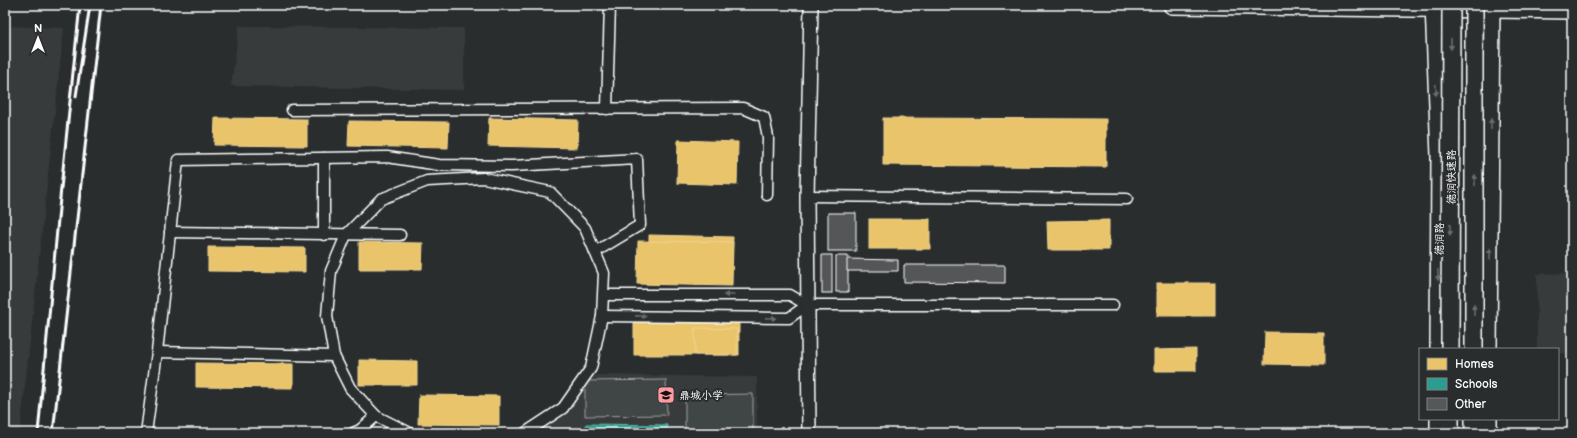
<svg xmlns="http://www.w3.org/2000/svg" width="1577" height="438" viewBox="0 0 1577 438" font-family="'Balsamiq Sans','LXGW WenKai TC',sans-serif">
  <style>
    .built { fill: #373a3b }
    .green { fill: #414445; stroke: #a0a2a2 }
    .homes { fill: #e9c46a; stroke: #f0d697 }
    .schools { fill: #2a9d8f; stroke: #6abab1 }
    .building { fill: #555758; stroke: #fff }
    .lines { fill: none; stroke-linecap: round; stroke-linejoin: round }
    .minor-casing { stroke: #fff; stroke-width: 13 }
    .tertiary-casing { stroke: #fff; stroke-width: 16 }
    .secondary-casing { stroke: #fff; stroke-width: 18 }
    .primary-casing { stroke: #fff; stroke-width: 20 }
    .trunk-casing { stroke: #fff; stroke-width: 20 }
    .minor { stroke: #2a2d2e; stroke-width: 10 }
    .tertiary { stroke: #2a2d2e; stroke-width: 13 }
    .secondary { stroke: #2a2d2e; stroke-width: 15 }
    .primary { stroke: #2a2d2e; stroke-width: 17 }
    .trunk { stroke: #2a2d2e; stroke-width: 17 }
    .rail { stroke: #fff; stroke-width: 3 }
    .trunk-bridge-casing { stroke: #fff; stroke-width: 20; stroke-linecap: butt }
    .trunk-bridge { stroke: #2a2d2e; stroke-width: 17 }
    .oneway { fill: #6a6c6d }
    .labels { text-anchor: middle; stroke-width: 4; stroke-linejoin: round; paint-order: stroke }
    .street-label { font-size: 11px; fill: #fff; stroke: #2a2d2e }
    .poi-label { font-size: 11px; fill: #fff; stroke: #2a2d2e; text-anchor: start }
  </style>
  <rect width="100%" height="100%" fill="#2a2d2e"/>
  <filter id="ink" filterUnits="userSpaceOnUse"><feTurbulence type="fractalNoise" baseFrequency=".025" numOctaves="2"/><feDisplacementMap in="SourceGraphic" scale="8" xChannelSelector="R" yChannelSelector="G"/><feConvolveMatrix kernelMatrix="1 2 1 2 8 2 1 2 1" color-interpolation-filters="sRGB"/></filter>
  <g filter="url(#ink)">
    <!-- built -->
    <g class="built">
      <path d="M5 26 64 28 20 433H5Z"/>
      <path d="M239 26 464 28V90L231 86Z"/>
      <path d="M1572 273V353H1558V349H1537V274Z"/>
      <path d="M587 375 757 377V433H539L564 413Z"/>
    </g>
    <!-- green -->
    <g class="green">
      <path d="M666 380 667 415 585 416V381Z"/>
      <path d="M753 394V433H685V399L691 395Z"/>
    </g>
    <!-- homes -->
    <g class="homes">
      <path d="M215 118 307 119V146L214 145Z"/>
      <path d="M489 118 578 120 577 148 488 146Z"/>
      <path d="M883 118 1106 119V167L883 165Z"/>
      <path d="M349 121 449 122 448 148 348 146Z"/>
      <path d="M678 140 738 142 737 185 677 183Z"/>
      <rect x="869" y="219" width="61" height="30"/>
      <path d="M1109 220V250H1048L1047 221Z"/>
      <path d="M649 235 733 237 732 263 649 262Z"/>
      <path d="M638 241 733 242 732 286 637 284Z"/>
      <path d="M359 242 423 243 422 269H359Z"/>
      <path d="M208 247 305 248V272L208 271Z"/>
      <rect x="1157" y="283" width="58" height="33"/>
      <path d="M634 319 739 320V355H634Z"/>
      <path d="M695 328 737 329V355H695Z"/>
      <path d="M1265 332 1324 333V365L1264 364Z"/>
      <path d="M1196 349V371H1154V350Z"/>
      <path d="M359 360 417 361V385H359Z"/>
      <path d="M196 363 293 364V388L196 387Z"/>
      <path d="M419 395 499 396V425L418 424Z"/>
    </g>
    <!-- schools -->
    <path class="schools" d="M586 424 667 425V430L686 431V433H580L586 432Z"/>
    <!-- building -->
    <g class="building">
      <rect x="828" y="213" width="28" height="38"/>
      <rect x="822" y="255" width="10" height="38"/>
      <rect x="836" y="256" width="12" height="36"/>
      <path d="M847 259 898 260V271H847Z"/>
      <path d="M904 265H1005V283L904 282Z"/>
    </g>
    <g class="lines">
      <!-- minor casing -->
      <g class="minor-casing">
        <g id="minor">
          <path d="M607 109 610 5"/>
          <path d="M292 110 743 108 764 117 768 137 767 195"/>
          <path d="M324 158V235"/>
          <path d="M807 196 1127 199"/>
          <path d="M170 232 400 235"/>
          <path d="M604 295H790L807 305H1113"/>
          <path d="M602 316 789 318 807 305"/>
          <path d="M157 352 334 356"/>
          <path d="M146 433 157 352 178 160 387 157 439 165 512 166 637 159 640 225 595 252"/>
          <path d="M353 433 360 430 376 416"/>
          <path d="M410 433 376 416 350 388 334 356 327 316 331 271 346 235 381 199 427 181 484 178 550 192 585 228 604 273 602 316 591 368 563 408 525 433"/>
        </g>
      </g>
      <!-- tertiary casing -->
      <g class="tertiary-casing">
        <path id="tertiary" d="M809 433 807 196 811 5"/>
      </g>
      <!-- secondary casing -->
      <g class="secondary-casing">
        <g id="secondary">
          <path d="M1433 5 1439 156 1438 349"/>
          <path d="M1489 349 1492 5"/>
          <path d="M1438 433V419"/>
          <path d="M1489 433V419"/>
        </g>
      </g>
      <!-- primary casing -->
      <g class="primary-casing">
        <path id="primary" d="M1172 5 1572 10"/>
      </g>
      <!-- trunk casing -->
      <g class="trunk-casing">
        <g id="trunk">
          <path d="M1450 419V433"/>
          <path d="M1474 433V419"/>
        </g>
      </g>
      <!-- minor -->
      <use href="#minor" class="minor"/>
      <!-- tertiary -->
      <use href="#tertiary" class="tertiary"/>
      <!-- secondary -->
      <use href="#secondary" class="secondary"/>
      <!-- primary -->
      <use href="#primary" class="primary"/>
      <!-- trunk -->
      <use href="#trunk" class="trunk"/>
      <!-- rail -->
      <g class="rail">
        <path d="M76 96 90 5"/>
        <path d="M38 433 60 198 80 5"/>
        <path d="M53 433 101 5"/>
      </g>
      <!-- trunk-bridge casing -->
      <g class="trunk-bridge-casing">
        <g id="trunk-bridge">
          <path d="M1474 5V349"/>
          <path d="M1450 349 1451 5"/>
        </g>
      </g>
      <!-- trunk-bridge -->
      <use href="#trunk-bridge" class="trunk-bridge"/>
    </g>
    <!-- one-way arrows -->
    <defs><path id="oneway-solid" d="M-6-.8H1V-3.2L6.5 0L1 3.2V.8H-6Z"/></defs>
    <g class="oneway">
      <use href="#oneway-solid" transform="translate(1451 44) rotate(90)"/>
      <use href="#oneway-solid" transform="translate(1436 90) rotate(88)"/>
      <use href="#oneway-solid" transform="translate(1491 124) rotate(-90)"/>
      <use href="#oneway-solid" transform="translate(1475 180) rotate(-90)"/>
      <use href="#oneway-solid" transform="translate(1450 230) rotate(90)"/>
      <use href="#oneway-solid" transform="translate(1490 254) rotate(-90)"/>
      <use href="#oneway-solid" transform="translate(1438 275) rotate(90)"/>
      <use href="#oneway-solid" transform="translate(729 295) rotate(180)"/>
      <use href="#oneway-solid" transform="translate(1474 310) rotate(-90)"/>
      <use href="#oneway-solid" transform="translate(641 316) rotate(1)"/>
      <use href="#oneway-solid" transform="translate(771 318) rotate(1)"/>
    </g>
  </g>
  <!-- icons -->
  <defs>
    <g id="school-square" transform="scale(0.9)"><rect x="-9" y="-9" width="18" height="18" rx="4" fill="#ff9aa2" stroke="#2a2d2e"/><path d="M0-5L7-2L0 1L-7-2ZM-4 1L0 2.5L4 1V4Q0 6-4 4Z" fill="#111"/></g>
  </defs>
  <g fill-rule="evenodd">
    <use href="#school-square" x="666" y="395"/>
  </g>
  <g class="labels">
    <!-- street labels -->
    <g class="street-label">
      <text transform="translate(1451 177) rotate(-90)" y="4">德润快速路</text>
      <text transform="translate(1439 239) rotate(-90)" y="4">德润路</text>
    </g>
    <!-- poi labels -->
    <g class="poi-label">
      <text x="679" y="399">鼎城小学</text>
    </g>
  </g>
  <!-- margin -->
  <rect width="1577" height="438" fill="none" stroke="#2a2d2e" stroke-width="20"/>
  <rect x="10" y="10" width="1557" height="418" fill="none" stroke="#fff" stroke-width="1.5" filter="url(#ink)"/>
  <!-- legend -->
  <rect x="1419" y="348" width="140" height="72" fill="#2a2d2e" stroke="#7f8182"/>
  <rect x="1427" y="358" width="20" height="12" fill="#e9c46a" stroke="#7f8182"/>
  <text x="1455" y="368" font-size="12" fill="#ffffff">Homes</text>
  <rect x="1427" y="378" width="20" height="12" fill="#2a9d8f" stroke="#7f8182"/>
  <text x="1455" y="388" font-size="12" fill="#ffffff">Schools</text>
  <rect x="1427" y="398" width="20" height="12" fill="#555758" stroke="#7f8182"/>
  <text x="1455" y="408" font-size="12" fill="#ffffff">Other</text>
  <!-- north arrow -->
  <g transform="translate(38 38)" stroke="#2a2d2e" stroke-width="3" paint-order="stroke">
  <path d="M0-3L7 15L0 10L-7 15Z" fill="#ffffff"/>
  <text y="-6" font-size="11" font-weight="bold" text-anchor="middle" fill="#ffffff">N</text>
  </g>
</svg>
